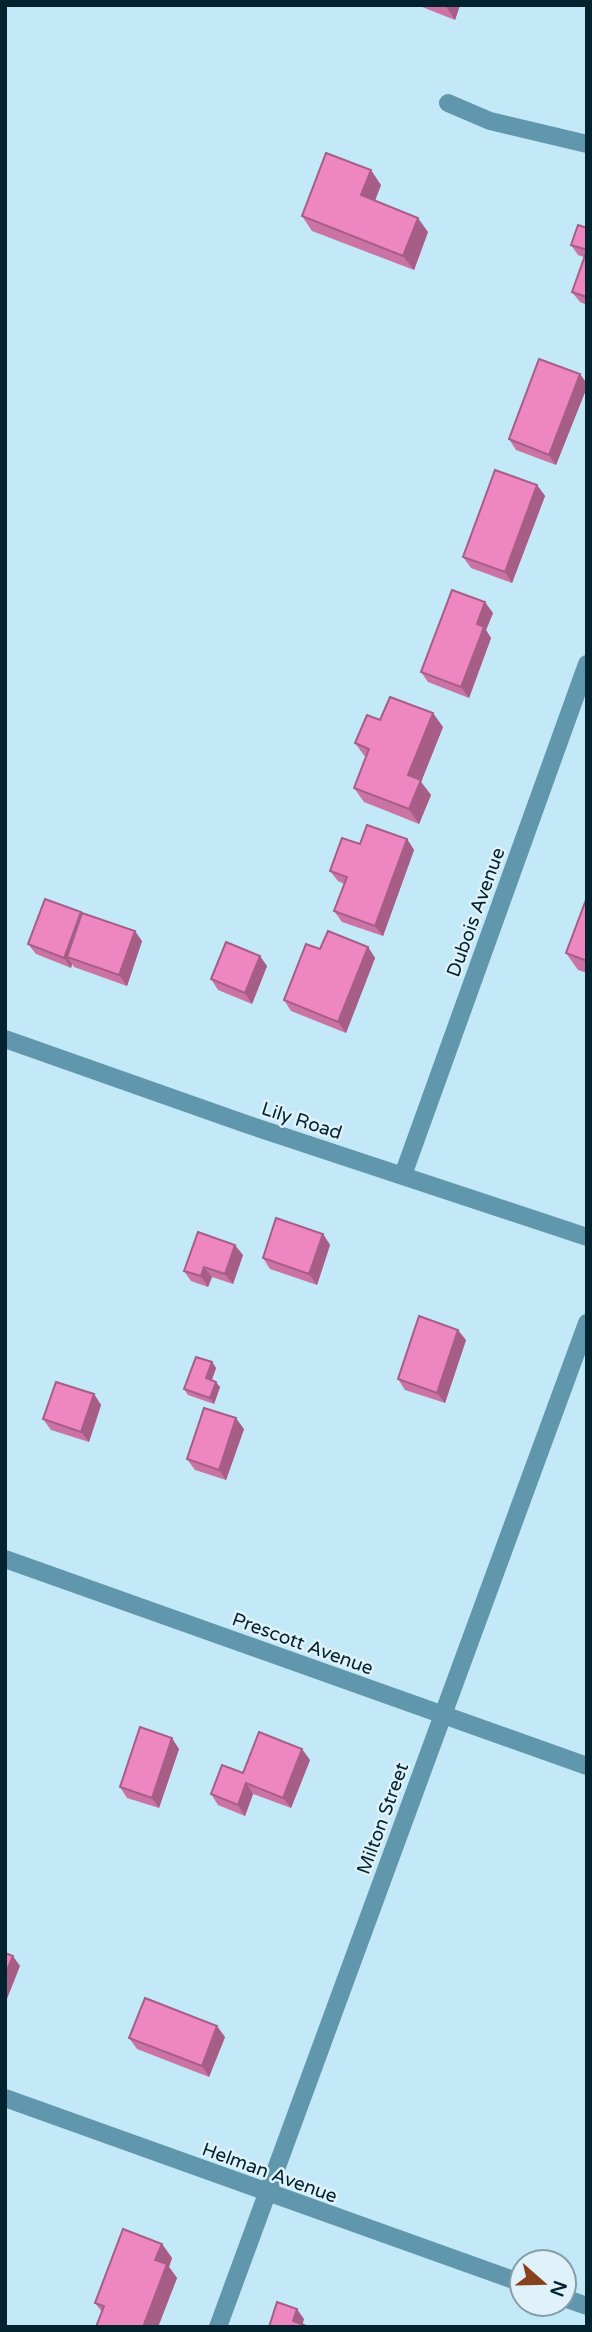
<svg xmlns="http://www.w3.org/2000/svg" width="592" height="2332" viewBox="0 0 592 2332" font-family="'Varela Round',sans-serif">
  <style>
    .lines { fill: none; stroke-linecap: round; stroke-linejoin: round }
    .street { stroke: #6197ac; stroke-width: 18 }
    .wall { fill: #cc73a6 }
    .shaded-wall { fill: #a65e87 }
    .building { fill: #ed86c1; stroke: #a65e87; stroke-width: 2 }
    .labels { text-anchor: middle; stroke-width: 5; stroke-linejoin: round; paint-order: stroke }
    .street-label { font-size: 19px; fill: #01222e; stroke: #dff1f9 }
  </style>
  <rect width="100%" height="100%" fill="#c3e8f7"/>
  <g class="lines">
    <!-- street -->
    <g class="street">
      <path d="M448 103 490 121 587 144"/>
      <path d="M5 1039 246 1124 587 1237"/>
      <path d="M403 1175 587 664"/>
      <path d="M5 1559 587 1766"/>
      <path d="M5 2098 522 2283"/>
      <path d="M564 2298 587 2306"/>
      <path d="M218 2327 587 1323"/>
    </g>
  </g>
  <!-- wall -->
  <g class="wall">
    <path d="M417 5H460L455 20Z"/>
    <path d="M381 185 375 201 428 232 414 270 312 231 302 216Z"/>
    <path d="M587 228V305L580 302 572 292 584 257 578 255 571 245Z"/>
    <path d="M580 374 587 384V387L556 465 516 450 509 439Z"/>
    <path d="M537 485 545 496 512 583 471 568 463 557Z"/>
    <path d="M493 613 486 630 491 638 469 698 428 682 421 672Z"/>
    <path d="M380 720 443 727 421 782 431 795 419 824 364 802 354 788 366 758 355 743Z"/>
    <path d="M407 839 414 850 383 936 342 922 334 911 344 884 338 881 330 871Z"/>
    <path d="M587 897V973L578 970 566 953Z"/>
    <path d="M81 912 82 914 142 941 127 986 74 967 72 964 71 968 36 954 28 944Z"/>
    <path d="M368 947 375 958 346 1033 291 1011 284 1000 320 949Z"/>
    <path d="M267 966 252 1004 218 990 211 979Z"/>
    <path d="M323 1234 330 1245 317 1285 270 1269 263 1258Z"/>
    <path d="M243 1255 233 1284 212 1277 208 1287 191 1281 184 1271Z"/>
    <path d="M466 1340 445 1403 405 1390 398 1379Z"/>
    <path d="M212 1362 216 1368 212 1380 220 1387 214 1404 188 1395 184 1389Z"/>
    <path d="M94 1394 101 1405 89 1442 51 1430 43 1419Z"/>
    <path d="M244 1429 226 1480 195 1470 187 1459Z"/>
    <path d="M179 1749 159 1808 127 1798 120 1787Z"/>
    <path d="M310 1760 291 1808 253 1794 245 1816 218 1805 211 1794 243 1773Z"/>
    <path d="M225 2037 209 2077 137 2049 129 2038Z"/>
    <path d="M162 2244 172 2258 169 2267 177 2278 158 2327H96L102 2312 95 2303Z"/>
  </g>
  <!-- shaded-wall -->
  <g class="shaded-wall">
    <path d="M445 5H460L455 20Z"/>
    <path d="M371 170 381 185 371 210 361 195Z"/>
    <path d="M418 218 428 232 414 270 403 256Z"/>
    <path d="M580 374 587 384V387L556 465 549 455Z"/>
    <path d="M537 485 545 496 512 583 505 572Z"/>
    <path d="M485 602 493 613 486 630 491 638 469 698 461 687 477 624Z"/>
    <path d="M433 713 443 727 421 782 431 795 419 824 409 809 408 775Z"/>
    <path d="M407 839 414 850 383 936 375 926Z"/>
    <path d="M81 912 88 923 67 957 72 964 71 968 64 958Z"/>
    <path d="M135 931 142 941 127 986 119 975Z"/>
    <path d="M368 947 375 958 346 1033 338 1022Z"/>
    <path d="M260 956 267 966 252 1004 245 993Z"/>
    <path d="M323 1234 330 1245 317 1285 309 1274Z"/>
    <path d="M235 1245 243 1255 233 1284 225 1274Z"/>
    <path d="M204 1267 212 1277 208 1287 201 1276Z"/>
    <path d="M458 1330 466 1340 445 1403 437 1393Z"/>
    <path d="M212 1362 216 1368 210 1384 206 1378Z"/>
    <path d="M216 1382 220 1387 214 1404 210 1398Z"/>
    <path d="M94 1394 101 1405 89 1442 81 1432Z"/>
    <path d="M236 1418 244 1429 226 1480 219 1470Z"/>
    <path d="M172 1738 179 1749 159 1808 152 1798Z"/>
    <path d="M302 1749 310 1760 291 1808 283 1798Z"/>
    <path d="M246 1783 253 1794 245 1816 238 1805Z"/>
    <path d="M13 1956 20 1966 5 2004V1975Z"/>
    <path d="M217 2026 225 2037 209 2077 202 2066Z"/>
    <path d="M162 2244 172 2258 169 2267 177 2278 158 2327H143L155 2260Z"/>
    <path d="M297 2309 304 2319 302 2327 293 2321Z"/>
  </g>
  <!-- building -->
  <g class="building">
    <path d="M326 153 371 170 361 195 418 218 403 256 302 216Z"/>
    <path d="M578 225 587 228V297L572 292 587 250 571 245Z"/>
    <path d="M539 359 580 374 549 455 509 439Z"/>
    <path d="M495 470 537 485 505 572 463 557Z"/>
    <path d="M452 590 485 602 477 624 484 627 461 687 421 672Z"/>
    <path d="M390 697 433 713 408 775 421 780 409 809 354 788 369 749 355 743 367 715 380 720Z"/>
    <path d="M367 825 407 839 375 926 334 911 347 877 330 871 342 838 360 844Z"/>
    <path d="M587 897V961L566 953Z"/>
    <path d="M45 899 81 912 64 958 28 944Z"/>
    <path d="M82 913 135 931 119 975 67 957Z"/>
    <path d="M328 931 368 947 338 1022 284 1000 306 944 320 949Z"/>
    <path d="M226 942 260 956 245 993 211 979Z"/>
    <path d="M276 1218 323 1234 309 1274 263 1258Z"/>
    <path d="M198 1232 235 1245 225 1274 204 1267 201 1276 184 1271Z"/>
    <path d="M419 1316 458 1330 437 1393 398 1379Z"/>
    <path d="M196 1357 212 1362 206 1378 216 1382 210 1398 184 1389Z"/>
    <path d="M56 1382 94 1394 81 1432 43 1419Z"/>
    <path d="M204 1408 236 1418 219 1470 187 1459Z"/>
    <path d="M140 1727 172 1738 152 1798 120 1787Z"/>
    <path d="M259 1732 302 1749 283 1798 246 1783 238 1805 211 1794 222 1765 243 1773Z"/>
    <path d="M5 1953 13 1956 5 1975Z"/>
    <path d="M145 1998 217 2026 202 2066 129 2038Z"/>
    <path d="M123 2229 162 2244 155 2260 167 2264 143 2327H96L104 2306 95 2303Z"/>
    <path d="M277 2302 297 2309 293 2321 309 2327H269Z"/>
  </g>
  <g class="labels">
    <!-- street labels -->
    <g class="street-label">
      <text transform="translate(475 912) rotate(-70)" y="7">Dubois Avenue</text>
      <text transform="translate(302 1120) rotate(18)" y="7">Lily Road</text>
      <text transform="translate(303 1643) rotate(20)" y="7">Prescott Avenue</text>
      <text transform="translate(382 1818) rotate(-70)" y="7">Milton Street</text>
      <text transform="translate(270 2172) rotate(20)" y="7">Helman Avenue</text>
    </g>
  </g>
  <!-- border -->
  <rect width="592" height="2332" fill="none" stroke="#01222e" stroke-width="14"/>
  <!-- north arrow -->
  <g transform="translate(543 2283) rotate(110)"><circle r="33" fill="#dff1f9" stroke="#869ea8" stroke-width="2"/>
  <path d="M0-5L12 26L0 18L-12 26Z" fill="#87411d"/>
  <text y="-10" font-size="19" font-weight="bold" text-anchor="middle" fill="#01222e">N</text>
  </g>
</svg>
